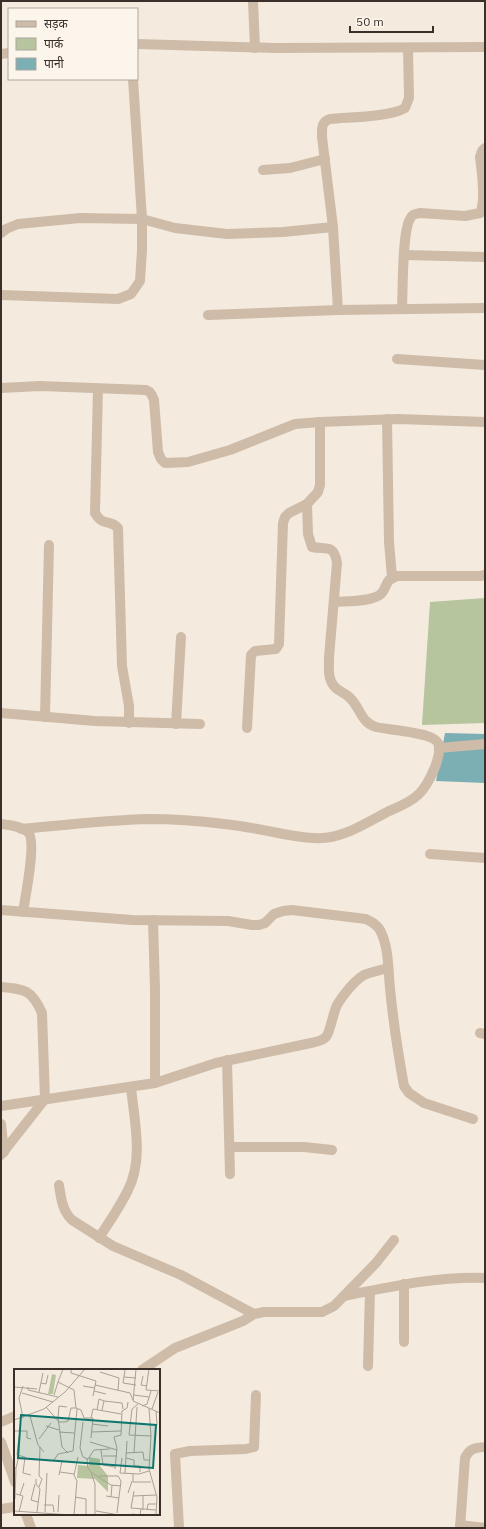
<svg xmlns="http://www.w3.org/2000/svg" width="486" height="1529" viewBox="0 0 486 1529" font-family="'IBM Plex Sans','Noto Sans Devanagari',sans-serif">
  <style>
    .green { fill: #b6c59d }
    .water { fill: #7bafb4 }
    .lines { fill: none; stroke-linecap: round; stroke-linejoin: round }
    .minor { stroke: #cebca9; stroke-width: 10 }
    .tertiary { stroke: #cebca9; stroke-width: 10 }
    .inset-road { fill: none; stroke: #aaa096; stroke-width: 1 }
    .view { fill: #0f766e; fill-opacity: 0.15; stroke: #0f766e; stroke-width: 2 }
    .inset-edge { fill: none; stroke: #3b3029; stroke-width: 2 }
  </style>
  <rect width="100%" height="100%" fill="#f4ebde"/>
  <!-- green -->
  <path class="green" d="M485 598V723L422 725 430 602Z"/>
  <!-- water -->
  <path class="water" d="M445 733 485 734V783L436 781Z"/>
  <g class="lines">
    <!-- minor -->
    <g class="minor">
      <path d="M253 1 255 48"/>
      <path d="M137 44 276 48 485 47"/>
      <path d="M1 54 9 53"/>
      <path d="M263 170 290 168 325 159"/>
      <path d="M1 233 6 229 18 224 80 218 142 219 175 228 227 234 283 232 333 227"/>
      <path d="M405 255 485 257"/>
      <path d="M1 295 118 299 131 294 140 281 142 250V219L133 79"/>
      <path d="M402 308C403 290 402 232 410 219 412 214 415 214 420 213L465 216 480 213C486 202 482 172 480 157L482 151 485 148"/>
      <path d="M338 310 333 227 322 137C322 128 321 122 330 119 349 117 390 117 405 108L409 98 408 48"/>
      <path d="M208 315 338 310 485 308"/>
      <path d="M397 359 485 365"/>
      <path d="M1 388 40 386 146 390C151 392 152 395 154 400L158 452 161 459 165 463 188 462 230 450 295 424 320 422 398 419 485 422"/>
      <path d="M98 389 95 513C103 527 110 519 118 528L122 666 129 706V723"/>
      <path d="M387 419 389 542 392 577"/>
      <path d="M334 602C346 601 372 602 381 594 385 590 386 584 389 580L397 576H480L485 575"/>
      <path d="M1 713 95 721 200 724"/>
      <path d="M45 717 49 545"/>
      <path d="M176 724 181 637"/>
      <path d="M247 728 251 655 255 651 276 649 279 644 283 523 285 517 289 513 307 504 318 492 320 485V422"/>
      <path d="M439 748 485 744"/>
      <path d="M1 824C10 825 21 826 28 832 37 841 25 898 23 912"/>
      <path d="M21 829C64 825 107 820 149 819 174 819 200 821 224 824 244 826 263 830 283 834 296 836 309 839 323 838 347 836 368 822 389 811 399 807 411 802 419 794 428 785 443 756 438 743 433 732 388 730 376 727 361 723 360 707 350 698 347 694 341 692 337 689 327 681 329 669 329 657L337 563C334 544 327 550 312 547L308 534 307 504"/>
      <path d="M430 854 485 858"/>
      <path d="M1 910 132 920 228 921 252 925H259L265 923 274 914 283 911 292 910 366 919C372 922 376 924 380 930 389 947 388 969 390 988 393 1020 398 1053 404 1086L409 1093 424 1103 473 1119"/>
      <path d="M153 920 155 989V1083"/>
      <path d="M1 987C25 989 32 990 42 1013L45 1099 1 1155"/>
      <path d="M480 1033 485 1034"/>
      <path d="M227 1060 230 1174"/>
      <path d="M1 1106 155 1083 216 1063 311 1043C316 1042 322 1041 326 1037 330 1033 333 1013 337 1005 343 995 354 981 364 975 372 972 380 970 388 968"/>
      <path d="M1 1124 4 1152"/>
      <path d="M230 1147H304L332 1150"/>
      <path d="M59 1185C61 1198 62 1210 72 1220L113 1246 181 1275 254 1314"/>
      <path d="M99 1238C109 1222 120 1207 128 1190 144 1159 134 1120 131 1087"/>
      <path d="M344 1296C390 1287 437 1276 485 1278"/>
      <path d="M404 1342V1284"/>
      <path d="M368 1366 370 1291"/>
      <path d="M142 1370 175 1348 243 1321 254 1314 264 1312H322L334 1306 376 1263 394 1240"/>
      <path d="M1 1422 15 1416"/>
      <path d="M1 1509 15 1507"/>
      <path d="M460 1525 485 1528"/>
      <path d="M179 1528 175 1454 190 1451 246 1449 254 1447 256 1395"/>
      <path d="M460 1528 465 1458C470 1448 475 1448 485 1447"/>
    </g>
    <!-- tertiary -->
    <g class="tertiary">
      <path d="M1 1442 15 1482"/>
      <path d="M26 1514 31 1528"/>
    </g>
  </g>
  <!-- overview -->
  <g transform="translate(14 1369)">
    <rect width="146" height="146" fill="#f4ebde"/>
    <path d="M38 5 42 6 39 25H34ZM75 88 86 90V97L94 107V123L81 110 63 109 64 96 75 97Z" fill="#b6c59d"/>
    <path class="inset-road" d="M49 0 44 13 60 21 62 39 67 41 70 49H79L77 69M57 0V4L82 12 79 27M122 0 119 32 146 44M135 0 132 21 146 22M111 1 109 14 122 16M86 3 105 9 104 21M129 7 127 16 133 17M110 8 122 9M27 14 32 15 34 6M81 16 116 24 119 31M69 17 81 19M0 18 23 20M14 18V21L44 28M80 22 92 25M25 23 29 4M8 24 39 33M40 26 44 13M120 26 135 28M124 35 118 40 115 66 137 67M128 37 133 35 137 22M32 38 45 53H50L54 52 57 39H62M53 38 45 37 44 49 48 78 54 84M135 39 137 67 135 100 143 128 142 146M138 40 144 23M83 41 85 30 90 32M88 41 90 32 108 34 109 40M142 42 143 56M16 47 24 76 30 83M9 49 5 29 9 17M77 49 79 40 107 45M0 51 30 40 51 23 71 0M69 53 66 79 69 88 74 90 80 81 96 80M78 55 94 57M32 57 45 61M0 62H13V69L17 70M45 63 60 64M77 63 107 62M5 67 3 86 11 88 9 104 17 106M25 70 37 54M76 73 103 81M87 81 89 96 101 98M112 84 129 83 130 91H135M120 84 123 38M89 87H103M112 89 120 91V97H126V103M73 90 74 99 78 104 97 116 107 117M40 91 44 85 59 82 63 40M0 99H2L1 130M2 99 5 87M101 100 103 79 100 68 107 66 108 42 113 39 114 33M46 103 60 105M77 104 81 115V146M106 104 125 105 135 102M106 104 108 89M111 104 113 72M119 105V113H137M45 106 48 92M85 107H104L107 112 103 144M22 110V115L26 120 23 143M21 115 17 131 24 133M25 118 28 110 25 107 26 78M120 122 117 139 142 141M114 124 118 112M2 125 9 127 5 143M6 126 10 114M92 127 105 129M119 127 142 126M61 128 72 130V146M97 128 98 116M30 136H39L40 143M129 141V127M133 141 134 135H143M0 142 57 146M82 142 105 146M31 143 33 104M44 143 45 126M118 145 126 146 127 140M60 146 63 112 60 106 64 88"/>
    <path class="view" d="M7 46 142 56 139 99 4 89Z"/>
    <rect width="146" height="146" class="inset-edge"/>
  </g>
  <!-- border -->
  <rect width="486" height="1529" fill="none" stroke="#3b3029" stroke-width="4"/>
  <!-- legend -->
  <rect x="8" y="8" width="130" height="72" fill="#fbf5ec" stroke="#aea69e"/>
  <rect x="16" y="21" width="20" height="6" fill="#cebca9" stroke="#aea69e"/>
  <text x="44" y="28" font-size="12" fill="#3b3029">सड़क</text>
  <rect x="16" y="38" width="20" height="12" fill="#b6c59d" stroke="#aea69e"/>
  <text x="44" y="48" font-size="12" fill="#3b3029">पार्क</text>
  <rect x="16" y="58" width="20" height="12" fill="#7bafb4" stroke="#aea69e"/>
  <text x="44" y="68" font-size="12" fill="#3b3029">पानी</text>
  <!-- scale -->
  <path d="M350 26v6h83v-6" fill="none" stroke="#3b3029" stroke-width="2"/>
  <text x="356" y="26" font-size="12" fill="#3b3029" stroke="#fbf5ec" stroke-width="3" paint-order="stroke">50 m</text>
</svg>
